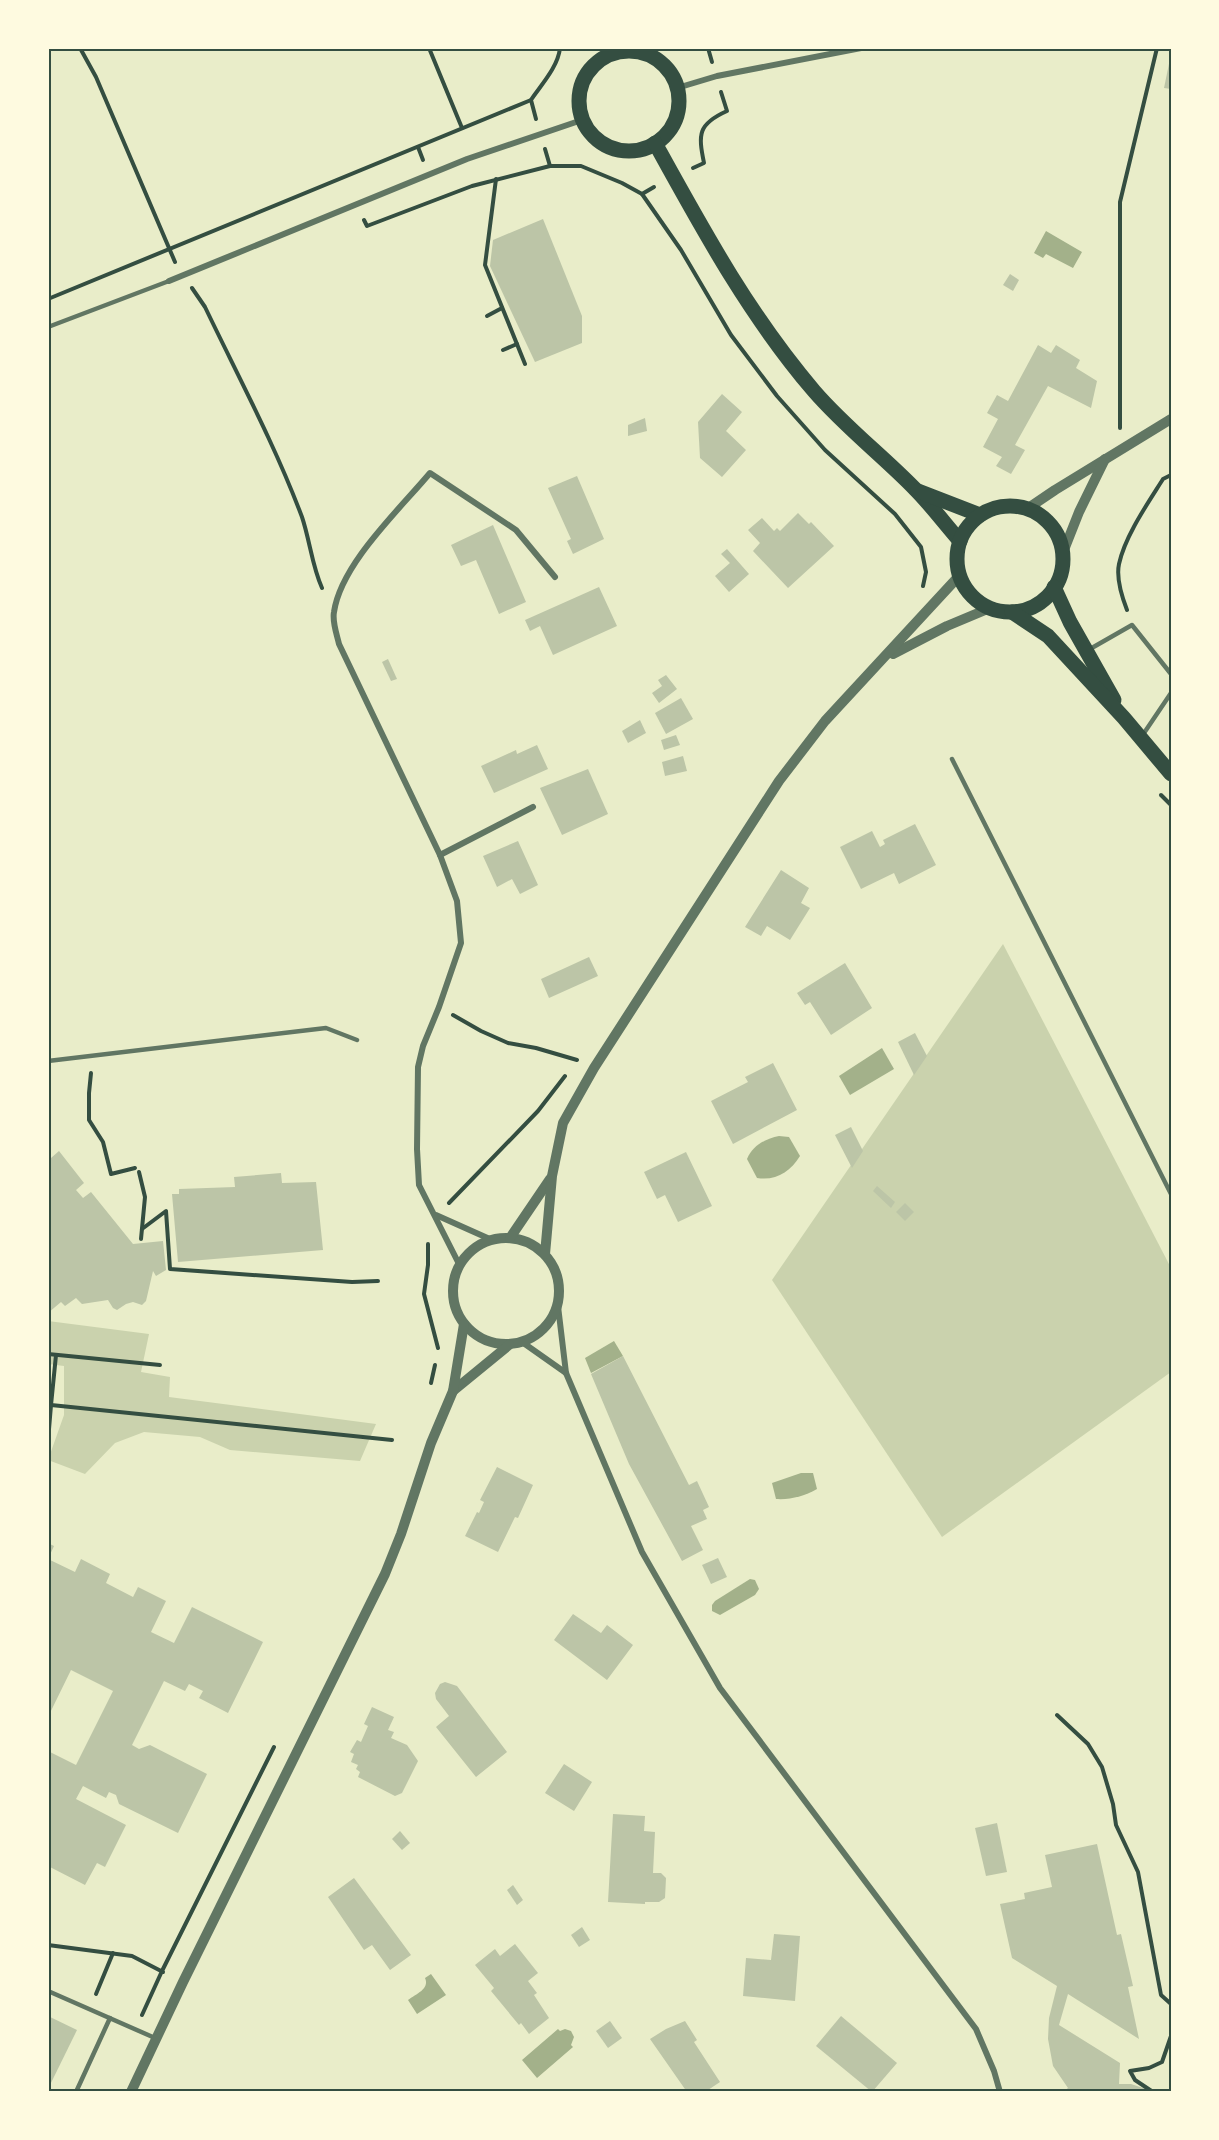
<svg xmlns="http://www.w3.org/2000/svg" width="1219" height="2140" viewBox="0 0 1219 2140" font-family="'Source Sans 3',sans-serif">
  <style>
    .green { fill: #cad2ad }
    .water { fill: #a3b18a }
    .building { fill: #bcc5a7 }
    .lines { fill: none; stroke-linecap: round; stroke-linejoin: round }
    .path { stroke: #344e41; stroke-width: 4 }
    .service { stroke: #617663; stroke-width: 4.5 }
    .minor { stroke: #617663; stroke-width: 6 }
    .tertiary { stroke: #617663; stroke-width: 10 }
    .primary { stroke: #344e41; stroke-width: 15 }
    .neatline { fill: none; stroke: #344e41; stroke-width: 2 }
  </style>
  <rect width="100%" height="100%" fill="#e9edc9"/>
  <!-- green -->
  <g class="green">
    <path d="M1003 944 1171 1268V1372L942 1537 772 1280Z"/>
    <path d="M48 1321 149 1334 141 1372 170 1377 169 1397 376 1424 360 1461 230 1450 200 1437 144 1432 115 1443 85 1474 48 1460 64 1415V1366L48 1364Z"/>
  </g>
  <!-- water -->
  <g class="water">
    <path d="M1046 231 1082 252 1073 268 1046 254 1043 258 1034 253Z"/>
    <path d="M882 1048 894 1069 850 1095 839 1076Z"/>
    <path d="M779 1136 789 1137 800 1156C790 1172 776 1181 757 1178L747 1159C753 1145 765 1139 779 1136Z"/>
    <path d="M614 1341 623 1356 591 1373 585 1358Z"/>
    <path d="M801 1473H813L817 1489C805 1496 790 1500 776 1499L772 1483Z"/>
    <path d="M750 1579 755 1580 759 1589 755 1595 720 1615 712 1611V1605L715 1601Z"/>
    <path d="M431 1974 446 1995 417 2014 408 2000C416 1994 430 1989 425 1978Z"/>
    <path d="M558 2029 560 2031 565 2029 571 2031 574 2037 571 2045 573 2047 537 2078 522 2060Z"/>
  </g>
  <!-- building -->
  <g class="building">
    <path d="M1170 59H1171V89L1164 88Z"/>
    <path d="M543 219 582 316V343L535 362 490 266 493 240Z"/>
    <path d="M1010 274 1019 280 1013 291 1003 285Z"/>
    <path d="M1038 345 1051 353 1056 345 1080 360 1076 368 1097 381 1091 408 1048 386 1015 445 1025 450 1011 474 996 466 1002 457 983 447 998 419 987 413 997 395 1008 401Z"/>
    <path d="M722 394 742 412 726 431 746 450 722 477 700 458 698 422Z"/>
    <path d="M645 418 647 431 628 436V425Z"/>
    <path d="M577 476 604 539 573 554 567 541 571 539 548 488Z"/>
    <path d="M798 513 809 524 811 522 834 546 788 588 753 551 760 543 748 530 762 518 774 531 777 528 780 531Z"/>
    <path d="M493 525 526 602 499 614 476 560 461 566 451 545Z"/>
    <path d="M727 549 749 574 729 592 715 576 730 563 721 554Z"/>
    <path d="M599 587 617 626 553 655 540 626 530 631 525 620Z"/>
    <path d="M388 659 397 679 391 681 382 662Z"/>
    <path d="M666 675 677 689 659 703 652 693 662 686 658 680Z"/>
    <path d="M681 698 693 719 666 734 655 713Z"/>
    <path d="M640 720 646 733 628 743 622 731Z"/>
    <path d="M676 735 680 745 664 750 661 740Z"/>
    <path d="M537 745 548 769 494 793 481 766 516 750 517 754Z"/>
    <path d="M683 756 687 771 665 776 662 762Z"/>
    <path d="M588 769 608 814 562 835 540 788Z"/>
    <path d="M915 824 936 865 899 884 894 873 861 889 840 847 872 831 880 847 885 844 883 840Z"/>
    <path d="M518 841 538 885 520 894 512 879 497 887 483 856Z"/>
    <path d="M781 870 809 888 801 903 810 908 790 940 767 926 761 936 745 927Z"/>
    <path d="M589 957 598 976 549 998 541 979Z"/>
    <path d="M845 963 872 1008 831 1035 810 1002 805 1005 797 993Z"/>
    <path d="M915 1033 927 1056 914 1075 898 1042Z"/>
    <path d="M773 1063 797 1110 733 1144 711 1101 748 1082 745 1077Z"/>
    <path d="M851 1127 863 1151 852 1168 835 1135Z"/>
    <path d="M59 1151 84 1183 76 1190 83 1198 91 1192 133 1244 163 1241 166 1270 156 1276 153 1271 146 1301 142 1305 133 1302 126 1304 117 1310 113 1308 108 1300 82 1304 76 1298 65 1306 61 1302 48 1313V1155L51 1158Z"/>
    <path d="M686 1152 712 1206 678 1222 665 1195 657 1199 644 1172Z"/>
    <path d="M281 1173 282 1183 316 1182 323 1250 178 1262 172 1194H179V1189L235 1187 234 1177Z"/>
    <path d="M877 1186 895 1202 891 1208 873 1191Z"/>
    <path d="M905 1203 914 1212 905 1221 896 1212Z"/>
    <path d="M623 1356 689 1485 697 1481 709 1507 703 1510 707 1519 691 1526 703 1550 682 1561 629 1464 591 1374Z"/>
    <path d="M497 1467 533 1485 518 1518 515 1517 498 1552 465 1536 477 1512 479 1513 484 1502 480 1500Z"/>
    <path d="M48 1543 54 1546 48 1559 75 1572 81 1559 110 1574 106 1583 133 1597 138 1587 166 1601 151 1632 174 1643 192 1607 263 1642 228 1713 199 1698 203 1691 189 1684 185 1691 164 1681 132 1745 139 1749 150 1745 207 1774 178 1833 119 1804 116 1795 109 1792 106 1798 83 1786 76 1799 126 1825 105 1867 97 1863 85 1885 48 1866V1751L76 1765 113 1691 71 1670 48 1717Z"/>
    <path d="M718 1558 727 1577 711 1584 702 1565Z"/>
    <path d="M573 1614 601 1633 607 1625 633 1645 607 1680 554 1640Z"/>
    <path d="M445 1682 457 1686 507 1752 476 1777 436 1727 449 1716 436 1699 435 1693 440 1684Z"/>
    <path d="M372 1707 394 1717 388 1730 394 1732 391 1738 407 1745 418 1761 402 1793 395 1796 358 1777 360 1772 356 1769 358 1765 351 1762 354 1754 350 1752 357 1740 361 1742 368 1726 364 1724Z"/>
    <path d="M564 1764 592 1782 574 1811 545 1793Z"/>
    <path d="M613 1814 645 1816 644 1831 655 1832 653 1873H661L666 1878 665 1898 659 1902H645V1904L608 1902Z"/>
    <path d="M997 1823 1007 1872 986 1876 975 1828Z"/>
    <path d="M400 1831 410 1843 402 1850 392 1839Z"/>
    <path d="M1097 1844 1117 1935 1121 1934 1133 1986 1128 1987 1139 2039 1068 1994 1059 2025 1120 2063 1119 2084H1131L1149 2090V2092H1063L1068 2088 1053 2066 1048 2039 1049 2018 1057 1986 1012 1958 1000 1904 1025 1899 1024 1893 1052 1887 1045 1855Z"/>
    <path d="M354 1878 411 1955 390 1970 372 1945 364 1950 328 1897Z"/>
    <path d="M513 1885 523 1900 517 1905 507 1890Z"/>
    <path d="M582 1927 590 1940 579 1947 571 1935Z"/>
    <path d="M774 1934 800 1936 795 2001 743 1996 746 1958 771 1960Z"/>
    <path d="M515 1944 538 1973 528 1981 537 1993 534 1995 549 2018 529 2034 521 2023 519 2025 491 1991 494 1988 475 1965 495 1949 500 1956Z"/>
    <path d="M48 2016 77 2030 48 2089Z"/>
    <path d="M841 2016 897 2063 872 2092 816 2046Z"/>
    <path d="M610 2021 622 2038 608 2048 596 2031Z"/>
    <path d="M685 2021 697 2040 694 2042 720 2082 705 2092H687L650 2039 666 2029Z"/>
  </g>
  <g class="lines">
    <!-- path -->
    <g class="path">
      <path d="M80 48 96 77 175 262"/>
      <path d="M429 48 462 128"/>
      <path d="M708 48 712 62"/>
      <path d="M536 119 531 100C541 85 558 67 560 48"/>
      <path d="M418 147 423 160"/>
      <path d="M545 149 550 166H581L622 183 642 194 681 250 731 335 777 396 825 450 895 514 921 547 926 572 923 586"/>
      <path d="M693 168 704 163C698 134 698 124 727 111L721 92"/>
      <path d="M496 179 485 265 525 364"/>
      <path d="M642 194 654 187"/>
      <path d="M364 220 367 226 472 186 550 166"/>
      <path d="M192 288 205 307C238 376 275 445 302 517 310 541 312 566 322 588"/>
      <path d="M48 299 531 100"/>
      <path d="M487 316 502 308"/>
      <path d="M503 350 517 344"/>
      <path d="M1120 428V202L1157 48"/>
      <path d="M1127 610C1122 597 1116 578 1119 564 1125 536 1148 503 1163 479L1171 475"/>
      <path d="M1161 795 1171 805"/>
      <path d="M453 1015 481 1031 508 1043 536 1048 577 1060"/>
      <path d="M91 1073 89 1093V1120L103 1142 111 1174 135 1168"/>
      <path d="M139 1172 145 1197 141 1239"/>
      <path d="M449 1203 538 1111 565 1076"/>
      <path d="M142 1229 166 1211 170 1269 352 1282 378 1281"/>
      <path d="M428 1244V1265L424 1294 438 1348"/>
      <path d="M48 1354 160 1365"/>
      <path d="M56 1355 51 1405 392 1440"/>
      <path d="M431 1383 435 1365"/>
      <path d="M48 1441 51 1405"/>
      <path d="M1057 1715 1088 1744 1102 1767 1113 1804 1116 1825 1138 1872 1161 1995 1171 2004"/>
      <path d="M48 1945 132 1956 163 1972"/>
      <path d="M96 1994 113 1953"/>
      <path d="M142 2015 162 1971 274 1747"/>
      <path d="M1153 2092 1135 2080 1130 2071 1149 2068 1162 2062 1171 2036"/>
    </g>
    <!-- service -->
    <g class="service">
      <path d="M48 327 169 281"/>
      <path d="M1090 649 1132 625 1171 674"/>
      <path d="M1142 736 1171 693"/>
      <path d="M952 759 1171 1194"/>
      <path d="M48 1061 326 1028 357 1040"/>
      <path d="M48 1991 155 2038"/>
      <path d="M76 2092 110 2018"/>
    </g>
    <!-- minor -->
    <g class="minor">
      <path d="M677 88 717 76 861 48"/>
      <path d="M169 281 467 159 582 120"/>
      <path d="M440 855 533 807"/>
      <path d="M436 1215 492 1240"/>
      <path d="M460 1266 419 1185 417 1149 418 1067 423 1046 439 1007 461 943 457 901 440 855 339 644C337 635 332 622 334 612 341 564 399 510 430 473L516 530 555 577"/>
      <path d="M558 1306 566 1373 642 1552 720 1688 976 2029 994 2071 1000 2092"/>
      <path d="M522 1342 566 1373"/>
    </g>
    <!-- tertiary -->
    <g class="tertiary">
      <path d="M1027 509 1055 490 1171 419"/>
      <path d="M1062 555 1079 512 1105 459"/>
      <path d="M893 654 947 626 990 608"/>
      <circle cx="506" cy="1291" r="53"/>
      <path d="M510 1238 550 1179"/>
      <path d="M545 1254 552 1176 563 1123 594 1068 779 781 825 721 959 576"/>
      <path d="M453 1391 509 1345"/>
      <path d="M131 2092 183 1982 385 1574 401 1534 431 1443 453 1391 464 1324"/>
    </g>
    <!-- primary -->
    <g class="primary">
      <circle cx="629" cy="101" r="50"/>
      <path d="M655 143C703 230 749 315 814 391 845 427 883 456 915 489 931 505 945 524 960 541"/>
      <path d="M918 491 980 515"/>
      <circle cx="1010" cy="559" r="53"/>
      <path d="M1054 587 1070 622 1114 700"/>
      <path d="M1012 612 1048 636 1124 718 1171 774"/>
    </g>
  </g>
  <!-- border -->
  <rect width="1219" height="2140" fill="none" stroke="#fefae0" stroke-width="99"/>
  <rect x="50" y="50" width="1120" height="2040" class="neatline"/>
</svg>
